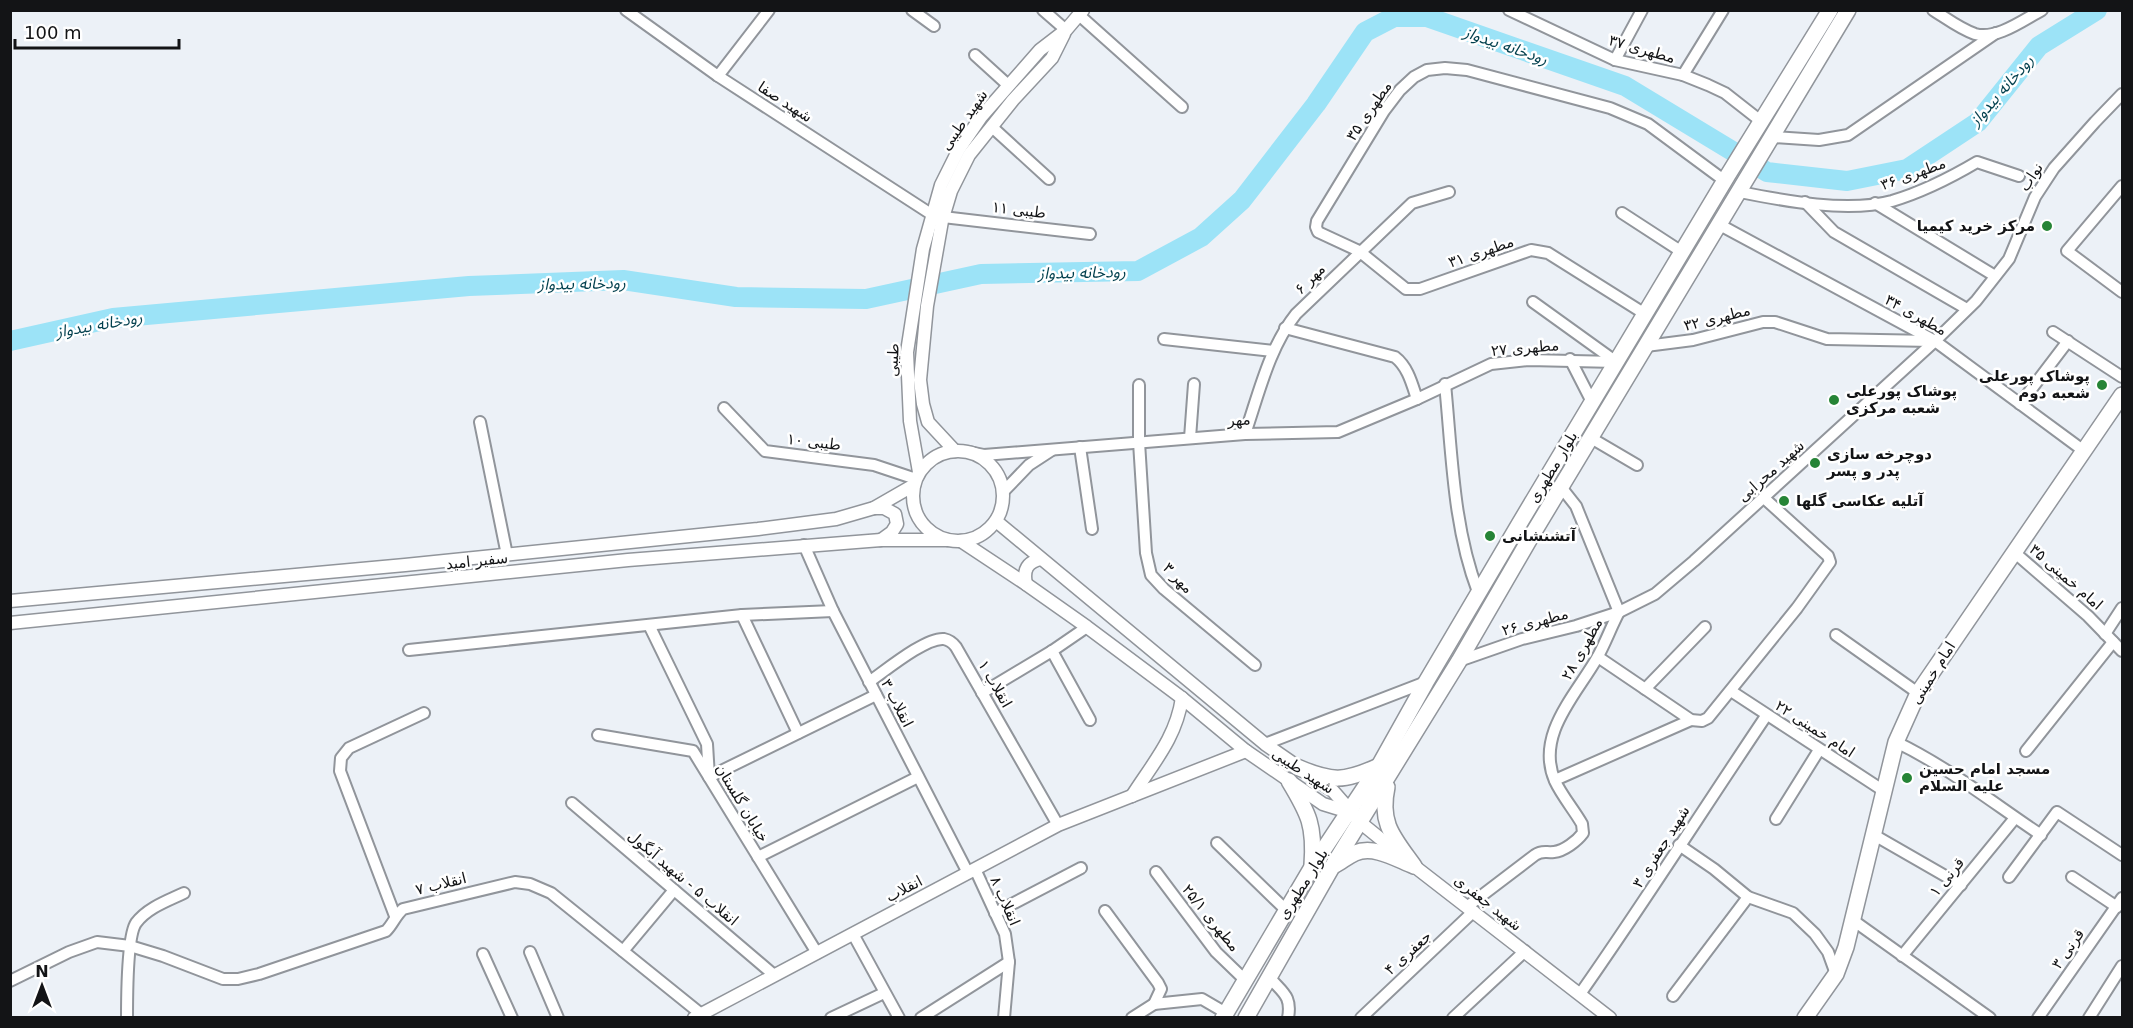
<svg xmlns="http://www.w3.org/2000/svg" width="2133" height="1028" viewBox="0 0 2133 1028" font-family="'DejaVu Sans','Noto Sans Arabic',sans-serif">
  <style>
    .lines { fill: none; stroke-linecap: round; stroke-linejoin: round }
    .river { stroke: #9ce3f7; stroke-width: 20 }
    .minor-casing { stroke: #91959b; stroke-width: 14 }
    .tertiary-casing { stroke: #91959b; stroke-width: 15 }
    .secondary-casing { stroke: #91959b; stroke-width: 18 }
    .minor { stroke: #fff; stroke-width: 10 }
    .tertiary { stroke: #fff; stroke-width: 12 }
    .secondary { stroke: #fff; stroke-width: 15 }
    .poi-dot { fill: #268436; stroke: #fff; stroke-width: 2 }
    .labels { text-anchor: middle; stroke-width: 5; stroke-linejoin: round; paint-order: stroke }
    .street-label { font-size: 15px; fill: #131416; stroke: #fff }
    .poi-label { font-size: 15px; font-weight: bold; fill: #131416; stroke: #fff; text-anchor: start }
    .water-label { font-size: 16px; font-style: italic; fill: #003f4d; stroke: #fff }
  </style>
  <rect width="100%" height="100%" fill="#ecf1f7"/>
  <g class="lines">
    <!-- river -->
    <path class="river" d="M10 341 113 318 469 286 623 280 736 297 866 299 981 274 1138 271 1201 237 1242 200 1316 104 1365 32 1394 17H1427L1625 86 1767 172 1847 181 1907 169 1978 122 2039 46 2097 10"/>
    <!-- minor casing -->
    <g class="minor-casing">
      <g id="minor">
        <path d="M626 10 718 76 931 214"/>
        <path d="M912 10 934 26"/>
        <path d="M1043 10 1066 30"/>
        <path d="M1509 10 1615 60 1683 75 1708 85 1725 93 1762 122"/>
        <path d="M1933 10C1946 18 1960 29 1975 34 1997 40 2023 20 2042 10"/>
        <path d="M1079 15 1182 107"/>
        <path d="M975 55 1008 85"/>
        <path d="M1615 60 1642 10"/>
        <path d="M1683 75 1723 10"/>
        <path d="M718 76 769 10"/>
        <path d="M992 127 1049 179"/>
        <path d="M1773 137 1819 140 1848 135 1996 33"/>
        <path d="M2122 186 2067 251 2122 292"/>
        <path d="M1740 192C1785 201 1848 213 1892 201 1922 192 1950 178 1977 162L2019 176"/>
        <path d="M1805 202 1834 232 1967 309"/>
        <path d="M1875 203 1995 276"/>
        <path d="M1622 213 1682 252"/>
        <path d="M943 217 1090 234"/>
        <path d="M1720 225 1935 341 2084 451"/>
        <path d="M1533 302 1615 361"/>
        <path d="M1645 314 1548 253 1531 250 1420 289H1406L1359 251 1318 232 1316 227 1317 221 1384 111 1400 90 1414 77 1427 70 1445 68 1467 70 1610 108 1648 124 1725 181"/>
        <path d="M1285 328 1395 357C1408 367 1412 384 1417 399"/>
        <path d="M2053 332 2122 377"/>
        <path d="M1164 339 1273 351"/>
        <path d="M1646 346 1693 340 1763 322H1775L1827 339 1932 341"/>
        <path d="M1570 359 1592 402"/>
        <path d="M1445 384C1452 454 1453 527 1478 592"/>
        <path d="M1139 385V442L1146 553 1151 575 1164 589 1255 665"/>
        <path d="M2020 404 2068 341"/>
        <path d="M724 408 765 451 874 465 916 479"/>
        <path d="M480 422 507 555"/>
        <path d="M1245 434C1259 393 1269 348 1296 314L1412 203 1449 192"/>
        <path d="M1190 438 1194 384"/>
        <path d="M1591 438 1637 465"/>
        <path d="M1080 447 1092 529"/>
        <path d="M969 452 984 455 1245 434 1338 432 1417 399 1491 364 1529 360 1616 362"/>
        <path d="M1003 492 1029 465 1052 450"/>
        <path d="M804 545 833 611 968 873"/>
        <path d="M2014 552 2088 616 2122 651"/>
        <path d="M742 615 798 733"/>
        <path d="M649 625 707 744 709 777 876 695"/>
        <path d="M2105 634 2122 608"/>
        <path d="M1836 635 1918 693"/>
        <path d="M409 650 742 615 833 611"/>
        <path d="M1052 651 1090 720"/>
        <path d="M1598 657 1691 720 1702 721 1708 718 1797 608 1830 562 1828 556 1764 498"/>
        <path d="M1459 661 1522 639 1576 626 1619 612 1655 594 1694 561 1935 341 1976 301 2009 259 2035 197 2054 168 2095 122 2122 94"/>
        <path d="M869 682C885 671 926 637 944 639 949 640 953 643 956 647L1058 825"/>
        <path d="M1645 689 1705 627"/>
        <path d="M1731 691 1884 791"/>
        <path d="M982 693 1052 651 1087 627"/>
        <path d="M598 735 693 751 817 953"/>
        <path d="M1896 742C1948 767 1993 803 2041 835"/>
        <path d="M1265 744 1426 682"/>
        <path d="M2026 751 2113 642"/>
        <path d="M1555 780 1691 720"/>
        <path d="M572 803 774 975"/>
        <path d="M1776 819 1819 750"/>
        <path d="M1874 835 1961 885"/>
        <path d="M1217 843 1286 910"/>
        <path d="M1679 845 1714 869 1748 897 1793 913 1815 934 1828 952 1836 974"/>
        <path d="M758 857 918 777"/>
        <path d="M975 869 1005 934 1009 962 1004 1018"/>
        <path d="M1156 872 1216 952 1245 980"/>
        <path d="M2009 877 2057 812 2122 855"/>
        <path d="M2072 877 2117 907"/>
        <path d="M1468 906 1535 855C1542 850 1546 853 1554 852 1564 851 1577 841 1583 833L1582 824C1574 810 1562 796 1555 781 1535 735 1576 695 1597 658 1605 644 1611 627 1619 612L1576 506 1561 487"/>
        <path d="M1105 911 1158 983 1161 989 1154 1004 1132 1018"/>
        <path d="M995 913 1081 868"/>
        <path d="M395 916 340 771 341 758 349 748 424 713"/>
        <path d="M1854 921 1990 1018"/>
        <path d="M853 934 899 1018"/>
        <path d="M623 951 674 890"/>
        <path d="M530 952 558 1018"/>
        <path d="M483 954 512 1018"/>
        <path d="M1902 956 2015 818"/>
        <path d="M1270 978C1283 993 1292 996 1288 1018"/>
        <path d="M10 981 69 952 97 942 130 946 163 956 223 979H238L259 974 386 931C393 924 395 916 403 909L515 882 530 884 551 893 701 1014"/>
        <path d="M1580 994C1644 903 1704 808 1766 716"/>
        <path d="M1673 996 1748 897"/>
        <path d="M1154 1004 1202 999 1226 1013"/>
        <path d="M127 1018C127 999 127 936 136 923 147 908 167 901 184 893"/>
        <path d="M831 1018 884 993"/>
        <path d="M921 1018 1009 962"/>
        <path d="M1361 1018 1474 911"/>
        <path d="M1453 1018 1525 951"/>
        <path d="M2038 1018 2122 898"/>
        <path d="M2089 1018 2122 966"/>
      </g>
    </g>
    <!-- tertiary casing -->
    <g class="tertiary-casing">
      <g id="tertiary">
        <path d="M955 451 928 422 923 404 920 380 927 306 942 221 951 191 969 155 1013 100 1052 58 1064 34"/>
        <circle cx="958" cy="496" r="45"/>
        <path d="M919 472 910 421 907 352 923 249 941 185 959 149 981 117 1040 50 1066 30 1083 10"/>
        <path d="M874 508H884L895 514 897 524 892 532 881 540"/>
        <path d="M996 521 1265 744 1333 791 1361 823 1414 866 1610 1018"/>
        <path d="M961 541 1026 584 1087 627 1182 698 1246 751 1323 804 1349 812"/>
        <path d="M1026 584C1023 570 1027 562 1041 559"/>
        <path d="M10 601 405 565 758 529 836 519 874 508 914 485"/>
        <path d="M10 623 628 560 881 540H947"/>
        <path d="M1132 796C1153 763 1176 738 1182 698"/>
        <path d="M694 1018 1058 825 1246 751"/>
      </g>
    </g>
    <!-- secondary casing -->
    <g class="secondary-casing">
      <g id="secondary">
        <path d="M1297 767C1332 782 1344 782 1379 766"/>
        <path d="M1289 781C1309 814 1315 826 1312 865"/>
        <path d="M1335 865C1341 862 1348 856 1355 853 1374 845 1396 859 1414 866 1394 838 1379 824 1387 787"/>
        <path d="M1223 1018 1312 867 1379 766 1426 682 1518 526 1728 175 1830 10"/>
        <path d="M1246 1018 1332 867 1459 661 1532 535 1848 10"/>
        <path d="M1805 1018 1836 974 1846 947 1896 742 1918 693 2122 395"/>
      </g>
    </g>
    <!-- minor -->
    <use href="#minor" class="minor"/>
    <!-- tertiary -->
    <use href="#tertiary" class="tertiary"/>
    <!-- secondary -->
    <use href="#secondary" class="secondary"/>
  </g>
  <!-- markers -->
  <g class="poi-dot">
    <circle cx="2047" cy="226" r="6"/>
    <circle cx="2102" cy="385" r="6"/>
    <circle cx="1834" cy="400" r="6"/>
    <circle cx="1815" cy="463" r="6"/>
    <circle cx="1784" cy="501" r="6"/>
    <circle cx="1490" cy="536" r="6"/>
    <circle cx="1907" cy="778" r="6"/>
  </g>
  <g class="labels">
    <!-- street labels -->
    <g class="street-label">
      <text transform="translate(1642 49) rotate(16)" y="5">مطهری ۳۷</text>
      <text transform="translate(785 102) rotate(33)" y="5">شهید صفا</text>
      <text transform="translate(1369 111) rotate(-56)" y="5">مطهری ۳۵</text>
      <text transform="translate(964 120) rotate(-55)" y="5">شهید طیبی</text>
      <text transform="translate(1913 174) rotate(-20)" y="5">مطهری ۳۶</text>
      <text transform="translate(2031 177) rotate(-57)" y="5">نواب</text>
      <text transform="translate(1019 210) rotate(7)" y="5">طیبی ۱۱</text>
      <text transform="translate(1481 252) rotate(-19)" y="5">مطهری ۳۱</text>
      <text transform="translate(1310 279) rotate(-45)" y="5">مهر ۶</text>
      <text transform="translate(1916 315) rotate(29)" y="5">مطهری ۳۴</text>
      <text transform="translate(1717 318) rotate(-14)" y="5">مطهری ۳۲</text>
      <text transform="translate(1525 348) rotate(-5)" y="5">مطهری ۲۷</text>
      <text transform="translate(893 360) rotate(-88)" y="5">طیبی</text>
      <text transform="translate(1239 420) rotate(-3)" y="5">مهر</text>
      <text transform="translate(814 442) rotate(7)" y="5">طیبی ۱۰</text>
      <text transform="translate(1553 467) rotate(-59)" y="5">بلوار مطهری</text>
      <text transform="translate(1771 471) rotate(-42)" y="5">شهید محرابی</text>
      <text transform="translate(477 561) rotate(-6)" y="5">سفیر امید</text>
      <text transform="translate(2066 577) rotate(41)" y="5">امام خمینی ۳۵</text>
      <text transform="translate(1178 578) rotate(46)" y="5">مهر ۳</text>
      <text transform="translate(1535 622) rotate(-15)" y="5">مطهری ۲۶</text>
      <text transform="translate(1582 649) rotate(-61)" y="5">مطهری ۲۸</text>
      <text transform="translate(1933 673) rotate(-58)" y="5">امام خمینی</text>
      <text transform="translate(995 684) rotate(60)" y="5">انقلاب ۱</text>
      <text transform="translate(897 703) rotate(63)" y="5">انقلاب ۳</text>
      <text transform="translate(1815 729) rotate(33)" y="5">امام خمینی ۲۲</text>
      <text transform="translate(1303 771) rotate(33)" y="5">شهید طیبی</text>
      <text transform="translate(742 803) rotate(59)" y="5">خیابان گلستان</text>
      <text transform="translate(1661 847) rotate(-58)" y="5">شهید جعفری ۳</text>
      <text transform="translate(1947 877) rotate(-51)" y="5">قرنی ۱</text>
      <text transform="translate(683 878) rotate(40)" y="5">انقلاب ۵ - شهید آبگول</text>
      <text transform="translate(441 884) rotate(-14)" y="5">انقلاب ۷</text>
      <text transform="translate(1303 884) rotate(-58)" y="5">بلوار مطهری</text>
      <text transform="translate(904 889) rotate(-28)" y="5">انقلاب</text>
      <text transform="translate(1005 901) rotate(66)" y="5">انقلاب ۸</text>
      <text transform="translate(1488 903) rotate(38)" y="5">شهید جعفری</text>
      <text transform="translate(1211 918) rotate(51)" y="5">مطهری ۲۵/۱</text>
      <text transform="translate(2068 949) rotate(-55)" y="5">قرنی ۳</text>
      <text transform="translate(1408 953) rotate(-42)" y="5">جعفری ۴</text>
    </g>
    <!-- poi labels -->
    <g class="poi-label">
      <text x="2035" y="231" text-anchor="end">مرکز خرید کیمیا</text>
      <text x="2090" y="381" text-anchor="end">پوشاک پورعلی<tspan x="2090" dy="17">شعبه دوم</tspan></text>
      <text x="1846" y="396">پوشاک پورعلی<tspan x="1846" dy="17">شعبه مرکزی</tspan></text>
      <text x="1827" y="459">دوچرخه سازی<tspan x="1827" dy="17">پدر و پسر</tspan></text>
      <text x="1796" y="506">آتلیه عکاسی گلها</text>
      <text x="1502" y="541">آتشنشانی</text>
      <text x="1919" y="774">مسجد امام حسین<tspan x="1919" dy="17">علیه السلام</tspan></text>
    </g>
    <!-- water labels -->
    <g class="water-label">
      <text transform="translate(1506 45) rotate(19)" y="6">رودخانه بیدواز</text>
      <text transform="translate(2001 90) rotate(-49)" y="6">رودخانه بیدواز</text>
      <text transform="translate(1082 272) rotate(-1)" y="6">رودخانه بیدواز</text>
      <text transform="translate(582 283) rotate(-1)" y="6">رودخانه بیدواز</text>
      <text transform="translate(99 324) rotate(-10)" y="6">رودخانه بیدواز</text>
    </g>
  </g>
  <!-- border -->
  <rect width="2133" height="1028" fill="none" stroke="#131416" stroke-width="24"/>
  <!-- north arrow -->
  <g transform="translate(42 986)" stroke="#ffffff" stroke-width="4.5" paint-order="stroke">
  <path d="M0-4.5L10 22L0 15L-10 22Z" fill="#131416"/>
  <text y="-9" font-size="16" font-weight="bold" text-anchor="middle" fill="#131416">N</text>
  </g>
  <!-- scale -->
  <path d="M15 39v9h164v-9" fill="none" stroke="#131416" stroke-width="3"/>
  <text x="24" y="39" font-size="18" fill="#131416" stroke="#ffffff" stroke-width="4.5" paint-order="stroke">100 m</text>
</svg>
